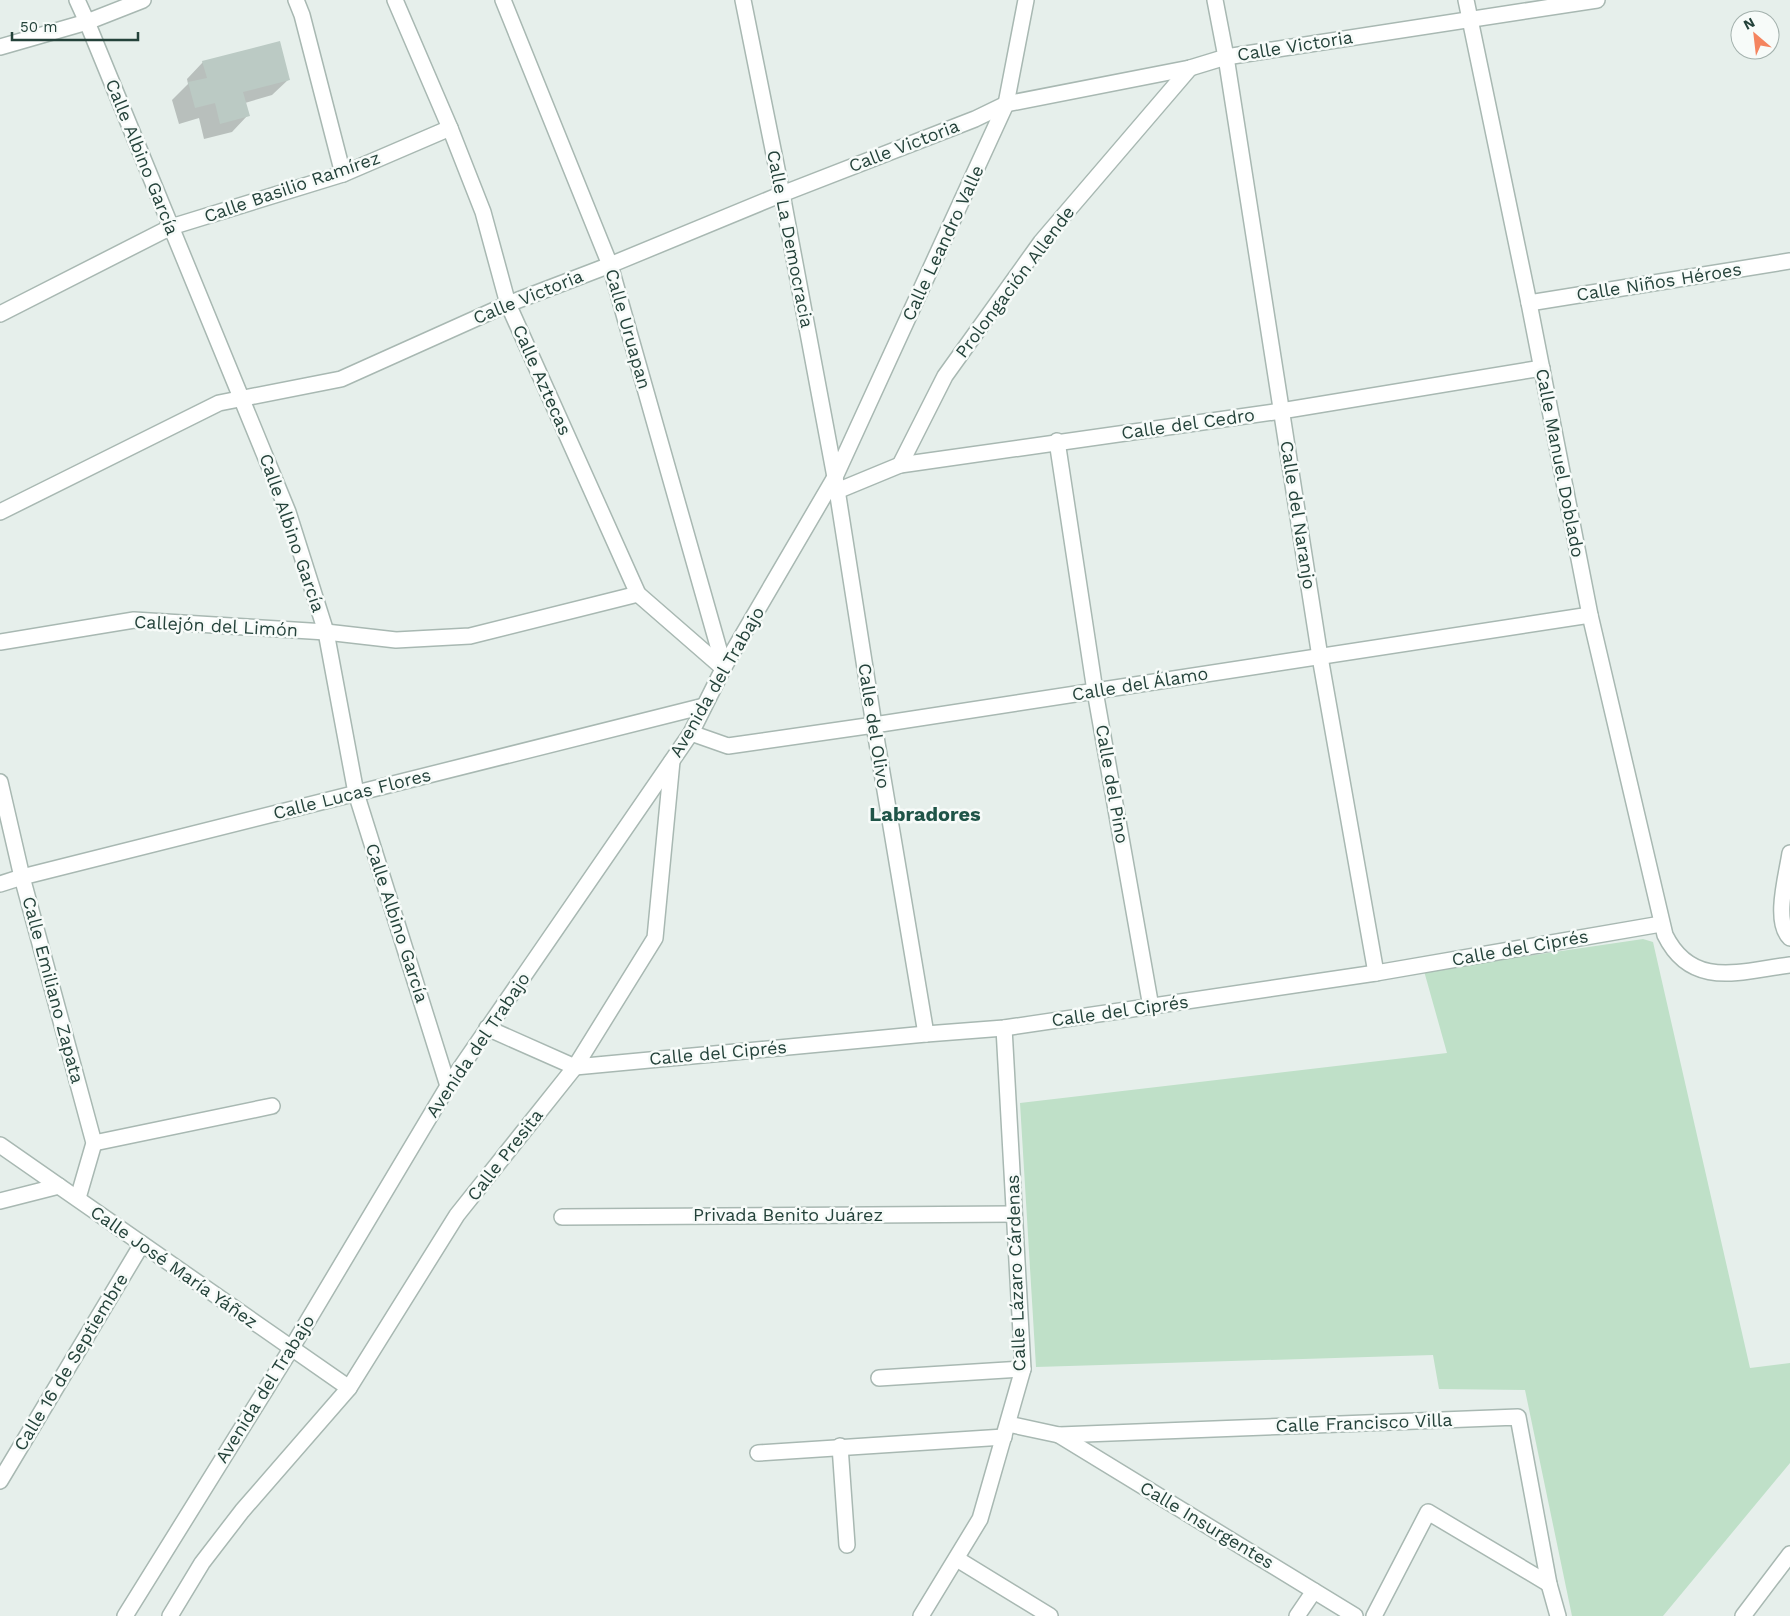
<svg xmlns="http://www.w3.org/2000/svg" width="1790" height="1616" viewBox="0 0 1790 1616" font-family="'Work Sans',sans-serif">
  <style>
    .green { fill: #bfe0c8 }
    .shadow { fill: #0003 }
    .building { fill: #bbcac4 }
    .lines { fill: none; stroke-linecap: round; stroke-linejoin: round }
    .minor-casing { stroke: #a8b8b2; stroke-width: 18 }
    .minor { stroke: #fff; stroke-width: 15 }
    .labels { text-anchor: middle; stroke-width: 5; stroke-linejoin: round; paint-order: stroke }
    .street-label { font-size: 18px; fill: #24423a; stroke: #f7fbf9 }
    .quarter-label { font-size: 20px; font-weight: bold; fill: #1f5548; stroke: #f7fbf9 }
  </style>
  <rect width="100%" height="100%" fill="#e6efeb"/>
  <!-- green -->
  <path class="green" d="M1643 939 1653 942 1750 1368 1790 1363V1463L1663 1616H1572L1525 1390 1439 1389 1433 1355 1036 1367 1020 1103 1447 1053 1424 971Z"/>
  <!-- shadow -->
  <path class="shadow" d="M203 62 289 79 272 95 245 103 248 115 232 132 204 139 199 118 179 124 172 100 188 84 187 79Z"/>
  <!-- building -->
  <path class="building" d="M280 41 290 80 243 92 250 116 220 124 215 103 195 108 188 82 207 78 202 61Z"/>
  <g class="lines">
    <!-- minor casing -->
    <g class="minor-casing">
      <g id="minor">
        <path d="M77 0 87 22 288 512 326 632 356 793 448 1086"/>
        <path d="M296 0 302 15 343 174"/>
        <path d="M395 0 450 128 483 212 508 304 638 594 723 668"/>
        <path d="M503 0 610 265 724 667"/>
        <path d="M743 0 782 194 835 477 874 725 926 1034"/>
        <path d="M1215 0 1226 57 1320 657 1376 973"/>
        <path d="M1466 0 1529 303 1590 615 1665 935C1692 990 1741 971 1790 965"/>
        <path d="M0 47 87 22 143 0"/>
        <path d="M1529 303 1790 261"/>
        <path d="M0 314 171 227 343 174 450 128"/>
        <path d="M1057 441 1095 691 1151 1007"/>
        <path d="M900 465 945 376 1041 242 1190 68"/>
        <path d="M837 491 900 465 1281 411 1542 368"/>
        <path d="M0 512 219 403 341 379 508 304 610 265 782 194 975 119 1006 104 1190 68 1226 57 1597 0"/>
        <path d="M0 642 134 620 326 632 396 640 470 636 638 594"/>
        <path d="M691 733 728 746 874 725 1590 615"/>
        <path d="M0 782 22 877 94 1143 78 1198"/>
        <path d="M1790 853C1787 874 1773 922 1790 938"/>
        <path d="M0 884 22 877 704 706"/>
        <path d="M487 1028 575 1067 926 1034 1004 1028 1376 973 1661 924"/>
        <path d="M94 1143 272 1106"/>
        <path d="M0 1145 349 1388"/>
        <path d="M0 1201 59 1186"/>
        <path d="M562 1217 1014 1214"/>
        <path d="M879 1378 1023 1369"/>
        <path d="M1008 1424 1059 1435 1518 1417 1549 1584 1558 1616"/>
        <path d="M1059 1435 1355 1616"/>
        <path d="M840 1446 847 1545"/>
        <path d="M758 1453 1004 1437"/>
        <path d="M0 1481 142 1244"/>
        <path d="M957 1559 1050 1616"/>
        <path d="M125 1616 291 1349 448 1086 691 733 724 667 835 477 1006 104 1026 0"/>
        <path d="M170 1616 202 1563 242 1511 349 1388 457 1215 575 1067 655 938 672 761"/>
        <path d="M921 1616 980 1519 1023 1369 1004 1028"/>
        <path d="M1297 1616 1314 1591"/>
        <path d="M1374 1616 1428 1512 1549 1584"/>
        <path d="M1743 1616 1790 1554"/>
      </g>
    </g>
    <!-- minor -->
    <use href="#minor" class="minor"/>
  </g>
  <g class="labels">
    <!-- street labels -->
    <g class="street-label">
      <text transform="translate(1295 46) rotate(-9)" y="6">Calle Victoria</text>
      <text transform="translate(904 146) rotate(-21)" y="6">Calle Victoria</text>
      <text transform="translate(142 157) rotate(68)" y="6">Calle Albino García</text>
      <text transform="translate(292 187) rotate(-19)" y="6">Calle Basilio Ramírez</text>
      <text transform="translate(790 239) rotate(79)" y="6">Calle La Democracia</text>
      <text transform="translate(943 243) rotate(-65)" y="6">Calle Leandro Valle</text>
      <text transform="translate(1015 282) rotate(-53)" y="6">Prolongación Allende</text>
      <text transform="translate(1659 282) rotate(-9)" y="6">Calle Niños Héroes</text>
      <text transform="translate(528 297) rotate(-22)" y="6">Calle Victoria</text>
      <text transform="translate(628 329) rotate(74)" y="6">Calle Uruapan</text>
      <text transform="translate(542 380) rotate(66)" y="6">Calle Aztecas</text>
      <text transform="translate(1188 424) rotate(-8)" y="6">Calle del Cedro</text>
      <text transform="translate(1560 463) rotate(79)" y="6">Calle Manuel Doblado</text>
      <text transform="translate(1298 515) rotate(81)" y="6">Calle del Naranjo</text>
      <text transform="translate(292 533) rotate(71)" y="6">Calle Albino García</text>
      <text transform="translate(216 626) rotate(3)" y="6">Callejón del Limón</text>
      <text transform="translate(717 682) rotate(-60)" y="6">Avenida del Trabajo</text>
      <text transform="translate(1140 684) rotate(-9)" y="6">Calle del Álamo</text>
      <text transform="translate(874 726) rotate(81)" y="6">Calle del Olivo</text>
      <text transform="translate(1112 784) rotate(80)" y="6">Calle del Pino</text>
      <text transform="translate(352 794) rotate(-14)" y="6">Calle Lucas Flores</text>
      <text transform="translate(397 923) rotate(72)" y="6">Calle Albino García</text>
      <text transform="translate(1520 948) rotate(-10)" y="6">Calle del Ciprés</text>
      <text transform="translate(53 990) rotate(75)" y="6">Calle Emiliano Zapata</text>
      <text transform="translate(1120 1011) rotate(-8)" y="6">Calle del Ciprés</text>
      <text transform="translate(478 1045) rotate(-56)" y="6">Avenida del Trabajo</text>
      <text transform="translate(718 1053) rotate(-5)" y="6">Calle del Ciprés</text>
      <text transform="translate(505 1155) rotate(-52)" y="6">Calle Presita</text>
      <text x="788" y="1221">Privada Benito Juárez</text>
      <text transform="translate(174 1267) rotate(35)" y="6">Calle José María Yáñez</text>
      <text transform="translate(1016 1273) rotate(-92)" y="6">Calle Lázaro Cárdenas</text>
      <text transform="translate(71 1362) rotate(-59)" y="6">Calle 16 de Septiembre</text>
      <text transform="translate(265 1389) rotate(-58)" y="6">Avenida del Trabajo</text>
      <text transform="translate(1364 1423) rotate(-2)" y="6">Calle Francisco Villa</text>
      <text transform="translate(1207 1525) rotate(31)" y="6">Calle Insurgentes</text>
    </g>
    <!-- quarter labels -->
    <g class="quarter-label">
      <text x="925" y="821">Labradores</text>
    </g>
  </g>
  <!-- north arrow -->
  <g transform="translate(1755 35) rotate(332)"><circle r="24" fill="#f7fbf9" stroke="#a3b1ad"/>
  <path d="M0-4L9 19L0 12L-9 19Z" fill="#f4845f"/>
  <text y="-8" font-size="14" font-weight="bold" text-anchor="middle" fill="#24423a">N</text>
  </g>
  <!-- scale -->
  <path d="M12 32v8h126v-8" fill="none" stroke="#24423a" stroke-width="2.5"/>
  <text x="20" y="32" font-size="15" fill="#24423a" stroke="#f7fbf9" stroke-width="4" paint-order="stroke">50 m</text>
</svg>
